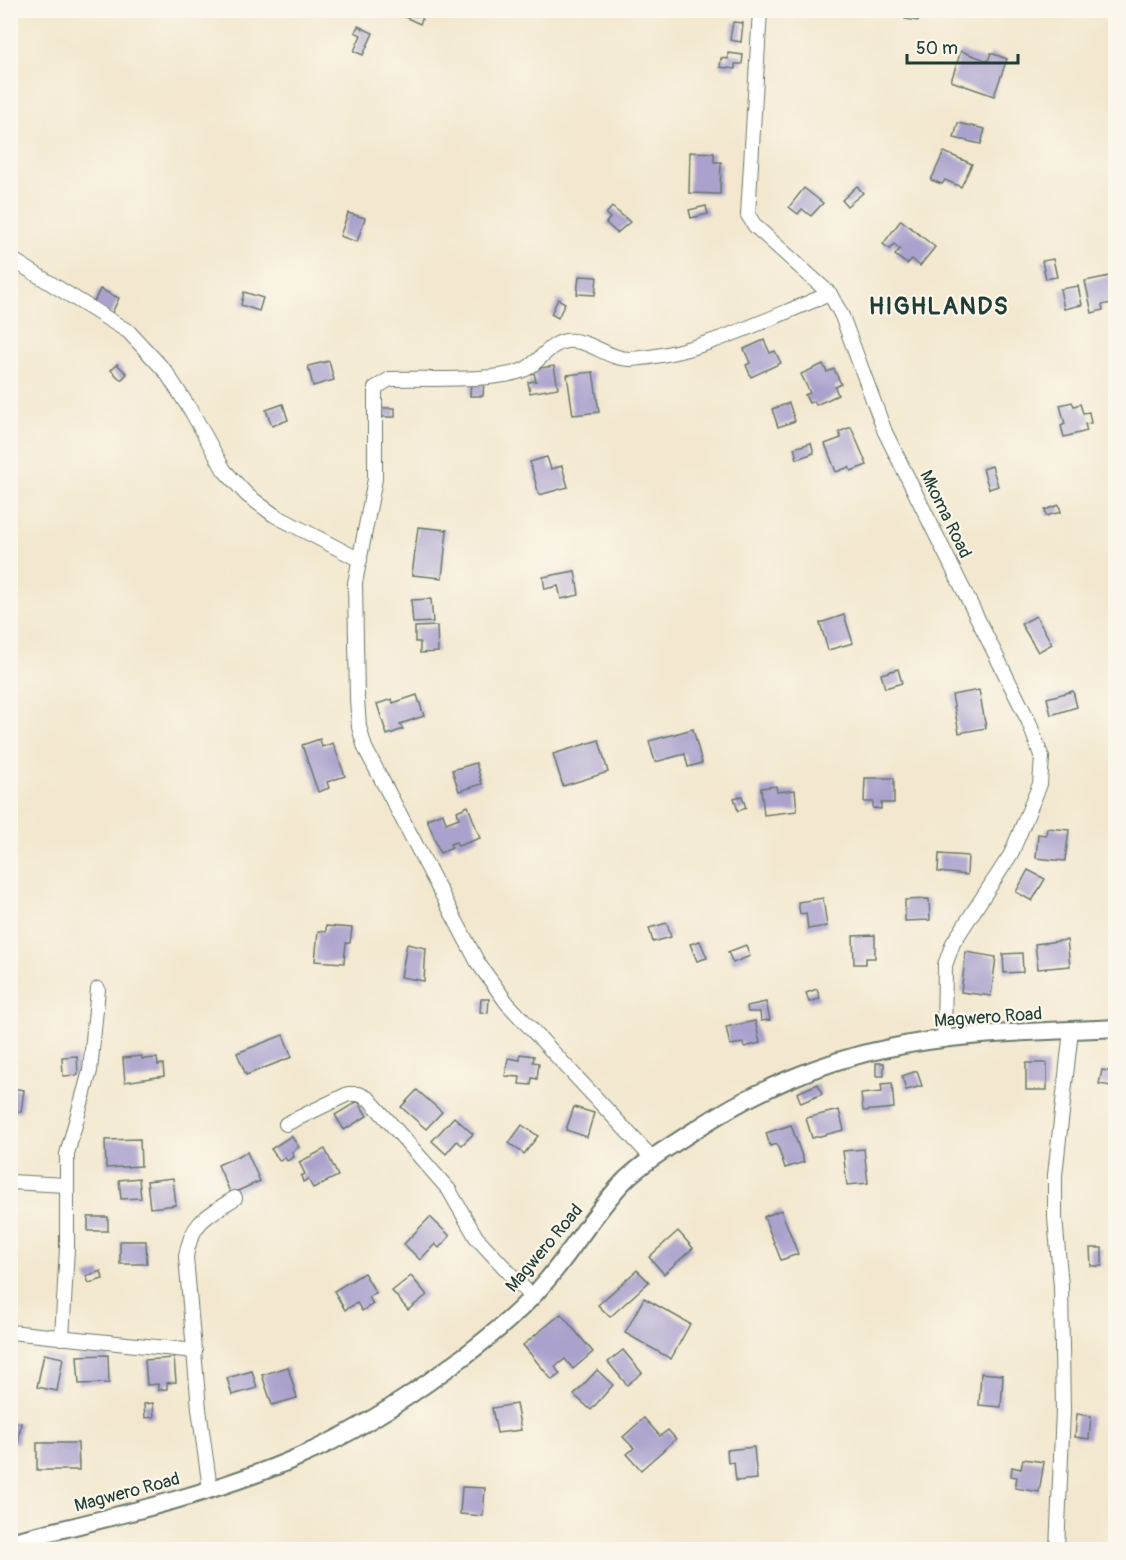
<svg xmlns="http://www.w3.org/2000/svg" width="1126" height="1560" viewBox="0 0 1126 1560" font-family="Pangolin,sans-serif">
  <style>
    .building { fill: #aaa1cd }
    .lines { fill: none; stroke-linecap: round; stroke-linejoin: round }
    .minor-casing { stroke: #69796a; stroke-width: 16 }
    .tertiary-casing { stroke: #69796a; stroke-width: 20 }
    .minor { stroke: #fff; stroke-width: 14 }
    .tertiary { stroke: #fff; stroke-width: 16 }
    .labels { text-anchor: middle; stroke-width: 4.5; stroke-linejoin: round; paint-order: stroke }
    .street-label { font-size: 18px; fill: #1f3d34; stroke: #fbf7ec }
    .district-label { font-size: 24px; font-weight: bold; letter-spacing: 1.5px; fill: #1f3d34; stroke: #fbf7ec }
  </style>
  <rect width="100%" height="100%" fill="#fbf7ec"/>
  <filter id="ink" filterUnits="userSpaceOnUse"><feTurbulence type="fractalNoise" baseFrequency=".0167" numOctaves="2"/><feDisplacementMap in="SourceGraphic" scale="12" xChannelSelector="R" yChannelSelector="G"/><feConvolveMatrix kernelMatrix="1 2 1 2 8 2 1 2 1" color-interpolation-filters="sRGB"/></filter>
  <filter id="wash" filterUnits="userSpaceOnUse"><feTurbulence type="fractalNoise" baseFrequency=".008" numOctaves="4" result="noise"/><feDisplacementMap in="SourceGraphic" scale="24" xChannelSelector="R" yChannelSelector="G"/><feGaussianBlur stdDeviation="1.35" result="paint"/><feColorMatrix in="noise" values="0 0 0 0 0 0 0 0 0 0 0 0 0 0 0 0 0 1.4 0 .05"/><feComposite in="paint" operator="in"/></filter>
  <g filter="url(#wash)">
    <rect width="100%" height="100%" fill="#f3e8cf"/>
    <g id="blocks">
      <!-- building -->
      <g class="building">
        <path d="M390 10H426L420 24Z"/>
        <path d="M907 10H936L934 20 919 17 918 21 905 19Z"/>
        <path d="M733 22 743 23 741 42 730 40Z"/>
        <path d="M358 26 373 33 363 55 354 51 361 35 355 32Z"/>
        <path d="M961 51 988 61 991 53 1007 59 994 96 951 81Z"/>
        <path d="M728 53 743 55 742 64H735V69L720 67 721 58 728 59Z"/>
        <path d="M958 123 985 129 981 144 954 138Z"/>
        <path d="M690 152 714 153V162H721L720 194 689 193Z"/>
        <path d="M944 152 972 164 961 187 945 180 942 184 931 180Z"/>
        <path d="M857 186 863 193 847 206 842 200Z"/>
        <path d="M804 188 823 203 811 216 802 209 798 214 789 207Z"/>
        <path d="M706 206 708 214 691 218 689 210Z"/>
        <path d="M612 207 630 222 617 233 606 223 610 218 606 214Z"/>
        <path d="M348 213 365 218 357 242 340 236Z"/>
        <path d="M901 220 935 247 920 266 912 259 907 264 895 255 900 249 894 244 890 249 883 244Z"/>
        <path d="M1053 259 1057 277 1046 279 1042 261Z"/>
        <path d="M579 276 597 277 595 295 577 294Z"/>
        <path d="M1110 276 1116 302 1102 305 1103 310 1092 313 1085 281Z"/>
        <path d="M1078 286 1082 305 1064 309 1060 289Z"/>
        <path d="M100 289 119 298 111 315 92 306Z"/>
        <path d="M244 292 263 298 259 311 241 305Z"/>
        <path d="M558 299 565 303 558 318 551 314Z"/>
        <path d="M764 340 770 353 775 351 781 363 751 377 746 365 750 363 744 349Z"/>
        <path d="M329 361 334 380 313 386 308 366Z"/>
        <path d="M117 364 127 374 121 380 111 370Z"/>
        <path d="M823 364 827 372 834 369 841 384 835 387 838 395 816 405 814 401 809 403 805 395 810 393 801 374Z"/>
        <path d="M554 366 558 388 530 393 528 382 536 381 533 369Z"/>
        <path d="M593 372 599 412 573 415 567 375Z"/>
        <path d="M471 378H484L483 396H470Z"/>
        <path d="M1072 402 1074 406 1080 404 1083 413 1089 412 1091 423 1085 424 1087 431 1064 437 1061 426 1065 424 1060 405Z"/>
        <path d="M789 403 795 421 778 427 772 409Z"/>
        <path d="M283 404 288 420 272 426 266 410Z"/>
        <rect x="380" y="408" width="15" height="9"/>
        <path d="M851 427 867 465 851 471 849 467 836 472 825 444 841 438 839 432Z"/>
        <path d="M811 443 814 453 797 459 794 448Z"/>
        <path d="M547 457 551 469 562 466 568 487 539 495 530 462Z"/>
        <path d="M992 466 998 486 989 489 983 469Z"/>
        <path d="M1059 505 1061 512 1046 516 1045 510Z"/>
        <path d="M418 527 447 530 442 578 412 575Z"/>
        <path d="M575 571 579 595 561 599 558 586 545 589 543 577Z"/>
        <path d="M431 599 433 622 413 623 411 600Z"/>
        <path d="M844 615 853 643 828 650 820 623Z"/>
        <path d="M1036 616 1052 644 1038 652 1021 624Z"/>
        <path d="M437 626 438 652 420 653V642H415V627Z"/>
        <path d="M898 669 902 683 885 688 881 674Z"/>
        <path d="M979 690 986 728 959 733 952 695Z"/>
        <path d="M1073 691 1077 707 1051 715 1047 698Z"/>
        <path d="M417 695 424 716 400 724 403 729 387 735 377 704 392 699 393 703Z"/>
        <path d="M693 729 702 763 688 767 685 754 655 762 649 741Z"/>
        <path d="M320 739 322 747 333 743 345 776 327 782 329 788 318 792 302 745Z"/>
        <path d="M599 740 608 772 563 786 553 754Z"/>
        <path d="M476 763 482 784 459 791 452 770Z"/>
        <path d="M865 778H894V803H881V809L873 808V802H864Z"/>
        <path d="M776 786 777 792 795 790 797 811 764 815 761 788Z"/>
        <path d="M742 796 746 808 738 811 734 798Z"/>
        <path d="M468 806 480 838 458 846 456 842 450 844 452 848 440 853 427 819 443 813 446 823 459 818 457 811Z"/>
        <path d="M1047 828 1069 830 1065 861 1036 858 1038 834 1046 835Z"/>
        <path d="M939 854 968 856 967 875 938 872Z"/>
        <path d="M1028 870 1045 879 1032 901 1016 892Z"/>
        <path d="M823 898 827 926 808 929 806 913 800 914 798 902Z"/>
        <path d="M929 899 930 920 905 921V900Z"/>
        <path d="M667 923 671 937 653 942 649 928Z"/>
        <path d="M326 926 352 928 350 943H346L344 963 315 961 318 931 326 932Z"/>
        <path d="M875 935V958H866V964H854L853 936Z"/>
        <path d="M1067 940 1070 966 1038 969 1035 944Z"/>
        <path d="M700 941 707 958 697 961 690 944Z"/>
        <path d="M407 944 426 948 424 981 401 977Z"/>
        <path d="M746 945 750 956 733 963 728 952Z"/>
        <path d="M966 952 996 957 991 996 961 992Z"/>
        <path d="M1022 953 1023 972 1004 973 1003 954Z"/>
        <path d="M817 989 820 999 809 1002 806 993Z"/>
        <path d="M481 999H489L488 1013 480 1012Z"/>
        <path d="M766 1002 770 1020 761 1021 760 1012H748L747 1006Z"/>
        <path d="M755 1021 760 1043 744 1047 743 1043 730 1045 726 1027Z"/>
        <path d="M283 1035 292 1057 246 1075 237 1053Z"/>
        <path d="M520 1054 534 1056 533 1062 539 1063 537 1079 532 1078 531 1085 519 1084 520 1077 505 1076 508 1058 520 1060Z"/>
        <path d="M77 1056 78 1075 63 1076 62 1057Z"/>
        <path d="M142 1056V1059L157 1058 158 1065 163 1064 164 1076 125 1082 123 1058Z"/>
        <rect x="876" y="1063" width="8" height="13"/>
        <rect x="1026" y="1063" width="21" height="27"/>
        <path d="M1102 1070 1114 1072 1111 1086 1099 1084Z"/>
        <path d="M917 1071 922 1086 906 1090 902 1076Z"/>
        <path d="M892 1083 894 1108 863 1111 861 1094 882 1092 881 1084Z"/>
        <path d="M818 1084 822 1094 801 1103 797 1093Z"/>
        <path d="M10 1088 24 1090 21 1112 10 1110Z"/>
        <path d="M417 1090 442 1112 426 1129 401 1107Z"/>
        <path d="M358 1101 367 1116 344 1130 335 1115Z"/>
        <path d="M574 1107 594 1113 587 1137 566 1130Z"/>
        <path d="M839 1110 844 1130 812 1138 806 1118Z"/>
        <path d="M454 1117 473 1134 462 1145 457 1141 446 1154 432 1141Z"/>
        <path d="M522 1125 538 1136 524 1154 509 1143Z"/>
        <path d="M791 1125 804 1162 785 1168 777 1144 770 1146 766 1133Z"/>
        <path d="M291 1136 299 1147 292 1152 294 1157 287 1161 285 1157 280 1161 271 1149Z"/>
        <path d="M140 1139 141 1166 106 1168 105 1140Z"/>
        <path d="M325 1149 338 1176 313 1188 308 1179 303 1182 301 1176 305 1174 299 1162Z"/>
        <path d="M864 1149 868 1183 847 1185 843 1151Z"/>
        <path d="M247 1152 260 1181 231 1194 218 1165Z"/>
        <path d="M139 1178 141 1198 121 1199 119 1180Z"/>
        <path d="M173 1178 176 1205 150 1208 147 1181Z"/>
        <path d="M781 1210 798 1254 781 1260 764 1217Z"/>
        <rect x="88" y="1217" width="20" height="14"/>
        <path d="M430 1217 450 1236 439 1248 435 1244 420 1260 404 1244Z"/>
        <path d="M678 1231 693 1248 664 1274 649 1257Z"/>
        <path d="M120 1241H146L147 1264H120Z"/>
        <path d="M1090 1248H1102V1266H1091Z"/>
        <path d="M637 1270 649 1282 610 1317 598 1305Z"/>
        <path d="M101 1271 103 1279 89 1283 86 1276Z"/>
        <path d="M364 1273 376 1293 369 1297 373 1304 362 1311 357 1303 345 1310 334 1291Z"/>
        <path d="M411 1276 427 1295 408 1310 392 1291Z"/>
        <path d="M644 1298 690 1324 671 1359 625 1333Z"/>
        <path d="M561 1314 593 1352 573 1369 565 1359 555 1367 560 1374 552 1380 523 1345Z"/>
        <path d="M623 1350 642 1373 627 1385 608 1362Z"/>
        <path d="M44 1354 63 1358 57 1391 37 1387Z"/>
        <path d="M108 1355 109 1383 79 1384 77 1356Z"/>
        <path d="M174 1358 176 1382 167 1383V1389L158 1390V1384L147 1385 145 1360Z"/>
        <path d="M288 1367 297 1398 272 1405 262 1375Z"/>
        <path d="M597 1370 613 1385 591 1410 574 1395Z"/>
        <path d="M252 1371 257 1388 232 1395 227 1378Z"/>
        <path d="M981 1373 1003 1375 1001 1407 979 1405Z"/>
        <path d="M153 1403 154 1417 145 1418 144 1404Z"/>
        <path d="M516 1404 521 1430 497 1433 492 1408Z"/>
        <path d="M1077 1414 1091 1416 1089 1439 1075 1437Z"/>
        <path d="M644 1418 660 1436 668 1430 676 1439 641 1470 627 1454 634 1448 623 1437Z"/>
        <path d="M10 1422 21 1423 18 1443 10 1442Z"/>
        <path d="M37 1443H78L79 1470H37Z"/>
        <path d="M754 1447 757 1479 736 1481 734 1462 728 1463 727 1450Z"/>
        <path d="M1023 1459 1044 1462 1039 1492 1015 1488 1017 1477 1011 1476 1012 1467 1021 1469Z"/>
        <path d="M462 1487 485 1488 483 1516 460 1514Z"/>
      </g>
    </g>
  </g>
  <g filter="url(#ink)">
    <use href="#blocks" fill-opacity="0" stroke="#69796a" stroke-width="1.5"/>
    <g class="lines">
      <!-- minor casing -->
      <g class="minor-casing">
        <g id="minor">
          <path d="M760 10 748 215 755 226 830 294 842 316 885 432 1029 722 1042 758 1040 784 1011 854 953 943 945 965 944 1040"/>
          <path d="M10 258 129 332 166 372 193 414 224 470 247 495 274 515 360 560"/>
          <path d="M286 1124 348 1094H359L369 1099 449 1190 476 1237 532 1297"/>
          <path d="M652 1158 507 1003 478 963 365 748 359 727 357 699 355 583 375 479V388L390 379C426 378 490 382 521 371 539 365 547 344 566 341 589 338 608 360 631 359 698 355 768 318 830 294"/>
          <path d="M10 1182 66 1185"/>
          <path d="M10 1332 195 1351"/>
          <path d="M62 1338 67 1248V1154L90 1071 98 989"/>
          <path d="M210 1489 199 1409 186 1257C191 1222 207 1216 235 1198"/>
          <path d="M1057 1550 1063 1410 1061 1286 1055 1218V1175L1071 1030"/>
        </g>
      </g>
      <!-- tertiary casing -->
      <g class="tertiary-casing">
        <path id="tertiary" d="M10 1542C106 1518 205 1497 296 1458 348 1436 402 1402 448 1368 483 1343 520 1313 547 1280 574 1248 596 1210 625 1180 645 1161 669 1147 692 1132 750 1093 820 1061 889 1048 962 1032 1040 1032 1116 1028"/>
      </g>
      <!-- minor -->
      <use href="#minor" class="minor"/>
      <!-- tertiary -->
      <use href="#tertiary" class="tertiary"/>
    </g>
  </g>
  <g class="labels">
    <!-- street labels -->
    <g class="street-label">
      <text transform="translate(946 514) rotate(64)" y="6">Mkoma Road</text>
      <text transform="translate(988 1017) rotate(-4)" y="6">Magwero Road</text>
      <text transform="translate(544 1248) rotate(-50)" y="6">Magwero Road</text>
      <text transform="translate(127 1492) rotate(-15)" y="6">Magwero Road</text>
    </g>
    <!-- district labels -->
    <g class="district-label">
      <text x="939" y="314">HIGHLANDS</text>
    </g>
  </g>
  <!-- margin -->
  <rect width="1126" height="1560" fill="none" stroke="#fbf7ec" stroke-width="36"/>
  <!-- scale -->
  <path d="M907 54v9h111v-9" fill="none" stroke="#1f3d34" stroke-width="3"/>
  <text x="916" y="54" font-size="18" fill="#1f3d34" stroke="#fbf7ec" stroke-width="4.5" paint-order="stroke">50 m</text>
</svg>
